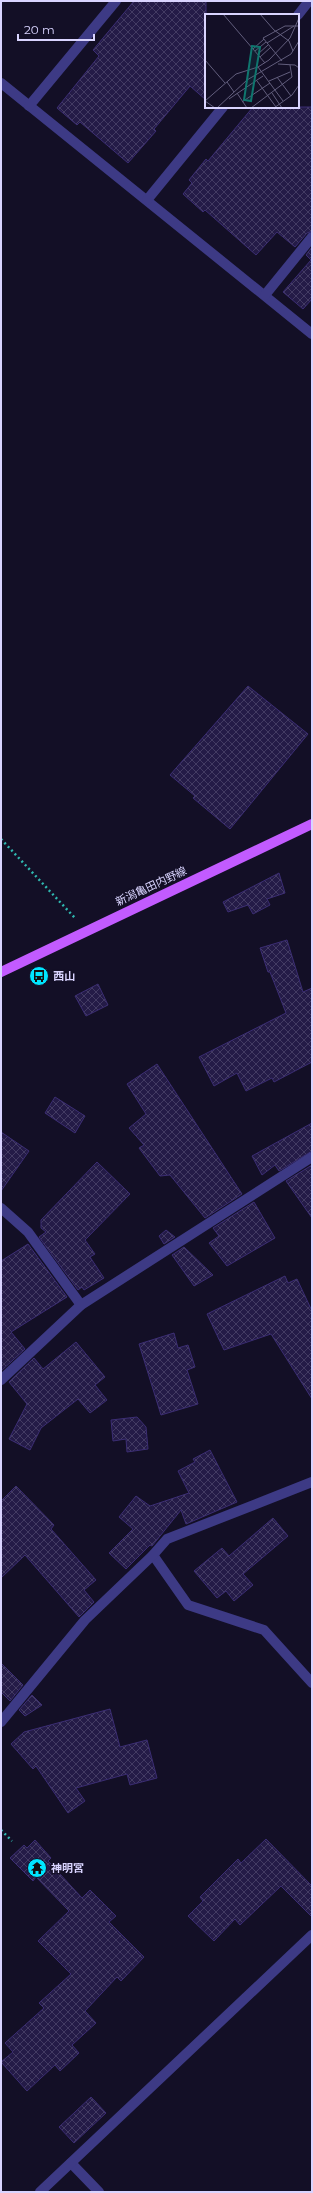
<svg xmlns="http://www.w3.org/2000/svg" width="313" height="2193" viewBox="0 0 313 2193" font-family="Montserrat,'Noto Sans JP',sans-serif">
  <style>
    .building { fill: url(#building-cross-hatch); stroke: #3b2d73 }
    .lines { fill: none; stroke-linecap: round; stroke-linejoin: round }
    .path { stroke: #2fb8b0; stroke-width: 2.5; stroke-dasharray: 2 3; stroke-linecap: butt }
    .street { stroke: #3d3a85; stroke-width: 10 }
    .primary { stroke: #c25bff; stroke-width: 10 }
    .labels { text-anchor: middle; stroke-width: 3; stroke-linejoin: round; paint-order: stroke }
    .street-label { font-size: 11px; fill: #d9d4ff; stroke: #130f26 }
    .poi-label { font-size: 11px; font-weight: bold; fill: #d9d4ff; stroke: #130f26; text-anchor: start }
    .inset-road { fill: none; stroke: #625e7d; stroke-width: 1 }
    .view { fill: #0f766e; fill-opacity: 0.15; stroke: #0f766e; stroke-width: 2 }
    .inset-edge { fill: none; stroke: #d9d4ff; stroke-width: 2 }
  </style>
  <defs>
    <pattern id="building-cross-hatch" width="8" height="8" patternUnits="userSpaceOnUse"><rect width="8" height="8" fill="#241b47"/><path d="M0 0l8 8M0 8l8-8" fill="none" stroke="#433b63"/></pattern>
  </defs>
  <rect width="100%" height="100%" fill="#130f26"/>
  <!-- building -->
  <g class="building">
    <path d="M134 1H206V100L190 86 154 129 156 131 128 163 80 122 77 125 57 108 99 56 93 50Z"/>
    <path d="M253 107H312V231L307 233 295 247 277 232 256 255 205 210 203 212 183 194 192 183 189 180 206 159 208 161Z"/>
    <path d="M312 247V299L303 309 283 292 311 260 306 255Z"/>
    <path d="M248 686 308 734 230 829 193 798 195 796 170 775Z"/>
    <path d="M279 873 285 893 267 899 270 905 253 914 248 905 228 912 223 902Z"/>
    <path d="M287 940 303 992 312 988V1062L274 1082 272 1078 246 1091 237 1073 214 1086 199 1057 286 1013 270 972H268L260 948Z"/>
    <path d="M98 984 108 1005 86 1016 75 996Z"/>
    <path d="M157 1064 242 1194 205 1218 170 1175 160 1176 139 1148 144 1145 129 1128 146 1114 127 1084Z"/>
    <path d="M55 1097 85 1116 75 1133 45 1113Z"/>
    <path d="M312 1123V1151L279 1171 275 1165 262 1175 252 1156Z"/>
    <path d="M1 1132 29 1151 1 1191Z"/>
    <path d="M97 1162 130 1194 85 1240 95 1254 90 1257 104 1278 84 1290 82 1287 78 1290 39 1237 46 1232 41 1228V1220Z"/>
    <path d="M312 1165V1218L286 1181Z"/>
    <path d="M254 1202 275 1238 227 1266 209 1243 219 1236 213 1228Z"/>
    <path d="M166 1230 175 1237 164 1244 159 1236Z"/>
    <path d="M28 1244 67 1297 11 1332 25 1349 1 1371V1261Z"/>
    <path d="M184 1247 213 1275 194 1286 172 1255Z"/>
    <path d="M285 1276 288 1283 297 1279 312 1311V1399L271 1334 224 1350 207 1314Z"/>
    <path d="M174 1333 178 1348 188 1345 195 1367 187 1370 198 1404 161 1415 139 1344Z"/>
    <path d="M76 1342 105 1377 95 1385 107 1400 90 1413 78 1399 41 1428 30 1450 9 1439 27 1404 9 1382 34 1358 43 1369Z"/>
    <path d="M137 1417 146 1427 148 1449 127 1452 126 1439 113 1441 111 1420Z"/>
    <path d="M210 1450 237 1502 186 1524 181 1510 152 1546 150 1545 126 1569 109 1553 133 1529 119 1517 136 1496 150 1506 189 1493 178 1471 195 1462 193 1459Z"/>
    <path d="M16 1486 54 1525 51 1529 96 1580 84 1590 94 1602 79 1617 25 1555 1 1578V1501Z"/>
    <path d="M273 1518 288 1536 243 1574 253 1585 234 1601 226 1591 217 1598 194 1571 222 1548 229 1556Z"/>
    <path d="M1 1663 23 1685 10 1701 1 1692Z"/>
    <path d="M32 1695 42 1705 25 1716 19 1710Z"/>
    <path d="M110 1709 120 1747 147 1740 157 1778 130 1785 127 1774 76 1788 85 1801 68 1813 36 1766 33 1769 11 1744 24 1732Z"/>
    <path d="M266 1839 312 1886V1917L281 1886 240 1925 235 1919 214 1941 188 1916 203 1901 200 1897 238 1859 241 1863Z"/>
    <path d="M35 1840 51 1858 48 1861 82 1898 90 1890 116 1916 109 1922 144 1957 121 1981 117 1977 85 2011 96 2023 72 2045 79 2053 60 2071 55 2065 27 2091 1 2062 13 2052 5 2043 44 2008 39 2003 71 1974 38 1941 69 1911 36 1877 33 1881 10 1858 24 1845 27 1848Z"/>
    <path d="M91 2097 106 2113 74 2143 59 2127Z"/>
  </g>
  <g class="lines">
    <!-- path -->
    <g class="path">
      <path d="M1 839 75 918"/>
      <path d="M1 1830 12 1841"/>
    </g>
    <!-- street -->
    <g class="street">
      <path d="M298 15 309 1"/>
      <path d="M1 83 312 334"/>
      <path d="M29 106 116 1"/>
      <path d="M147 200 223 107"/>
      <path d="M265 295 312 237"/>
      <path d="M1 1208 28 1232 81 1305"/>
      <path d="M1 1380 81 1305 312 1157"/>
      <path d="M153 1555 188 1605 264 1630 312 1683"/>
      <path d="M1 1722 85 1620 153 1555 167 1539 312 1482"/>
      <path d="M71 2163 99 2192"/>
      <path d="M40 2192 312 1935"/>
    </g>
    <!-- primary -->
    <path class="primary" d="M1 972 312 824"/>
  </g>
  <!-- icons -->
  <defs>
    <g id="bus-disc" transform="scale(1)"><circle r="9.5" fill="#00e5ff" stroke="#130f26"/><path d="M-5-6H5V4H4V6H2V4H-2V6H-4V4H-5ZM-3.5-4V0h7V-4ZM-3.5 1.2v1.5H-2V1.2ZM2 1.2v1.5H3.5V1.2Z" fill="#111"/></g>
    <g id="temple-disc" transform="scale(1)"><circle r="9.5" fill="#00e5ff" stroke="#130f26"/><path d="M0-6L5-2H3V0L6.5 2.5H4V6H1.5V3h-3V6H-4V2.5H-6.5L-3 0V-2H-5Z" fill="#111"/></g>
  </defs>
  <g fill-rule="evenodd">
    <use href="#bus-disc" x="39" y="976"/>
    <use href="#temple-disc" x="37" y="1868"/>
  </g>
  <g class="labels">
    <!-- street labels -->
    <g class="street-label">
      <text transform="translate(151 886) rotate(-25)" y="4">新潟亀田内野線</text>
    </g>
    <!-- poi labels -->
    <g class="poi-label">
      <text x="53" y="980">西山</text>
      <text x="51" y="1872">神明宮</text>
    </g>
  </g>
  <!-- overview -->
  <g transform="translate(205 14)">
    <rect width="94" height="94" fill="#130f26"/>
    <path class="inset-road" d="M18 0 60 49M55 0 69 16 84 27 88 37M62 29 89 12M48 35 59 25M50 37 61 28M53 40 63 31M55 43 66 33M0 46 20 69M77 47 58 24 80 12H94M73 50 90 51 94 54M53 53 78 87M72 63 86 82M52 67 71 93M64 67 85 58M22 68 29 78M32 79 42 94M67 79 77 94M24 85 58 62M0 87 10 94M0 87 31 60 53 53 64 46 85 24 94 4M37 88 65 69M12 94 42 66 86 40 94 27M46 94 87 63 85 51M69 94 87 81 94 71"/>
    <path class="view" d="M47 32 55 33 46 87 39 86Z"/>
    <rect width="94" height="94" class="inset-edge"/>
  </g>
  <!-- border -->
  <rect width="313" height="2193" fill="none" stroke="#d9d4ff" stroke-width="4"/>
  <!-- scale -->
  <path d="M18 34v6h76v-6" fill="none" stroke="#d9d4ff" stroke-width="2"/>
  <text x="24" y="34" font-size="12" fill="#d9d4ff" stroke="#130f26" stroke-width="3" paint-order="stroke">20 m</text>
</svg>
